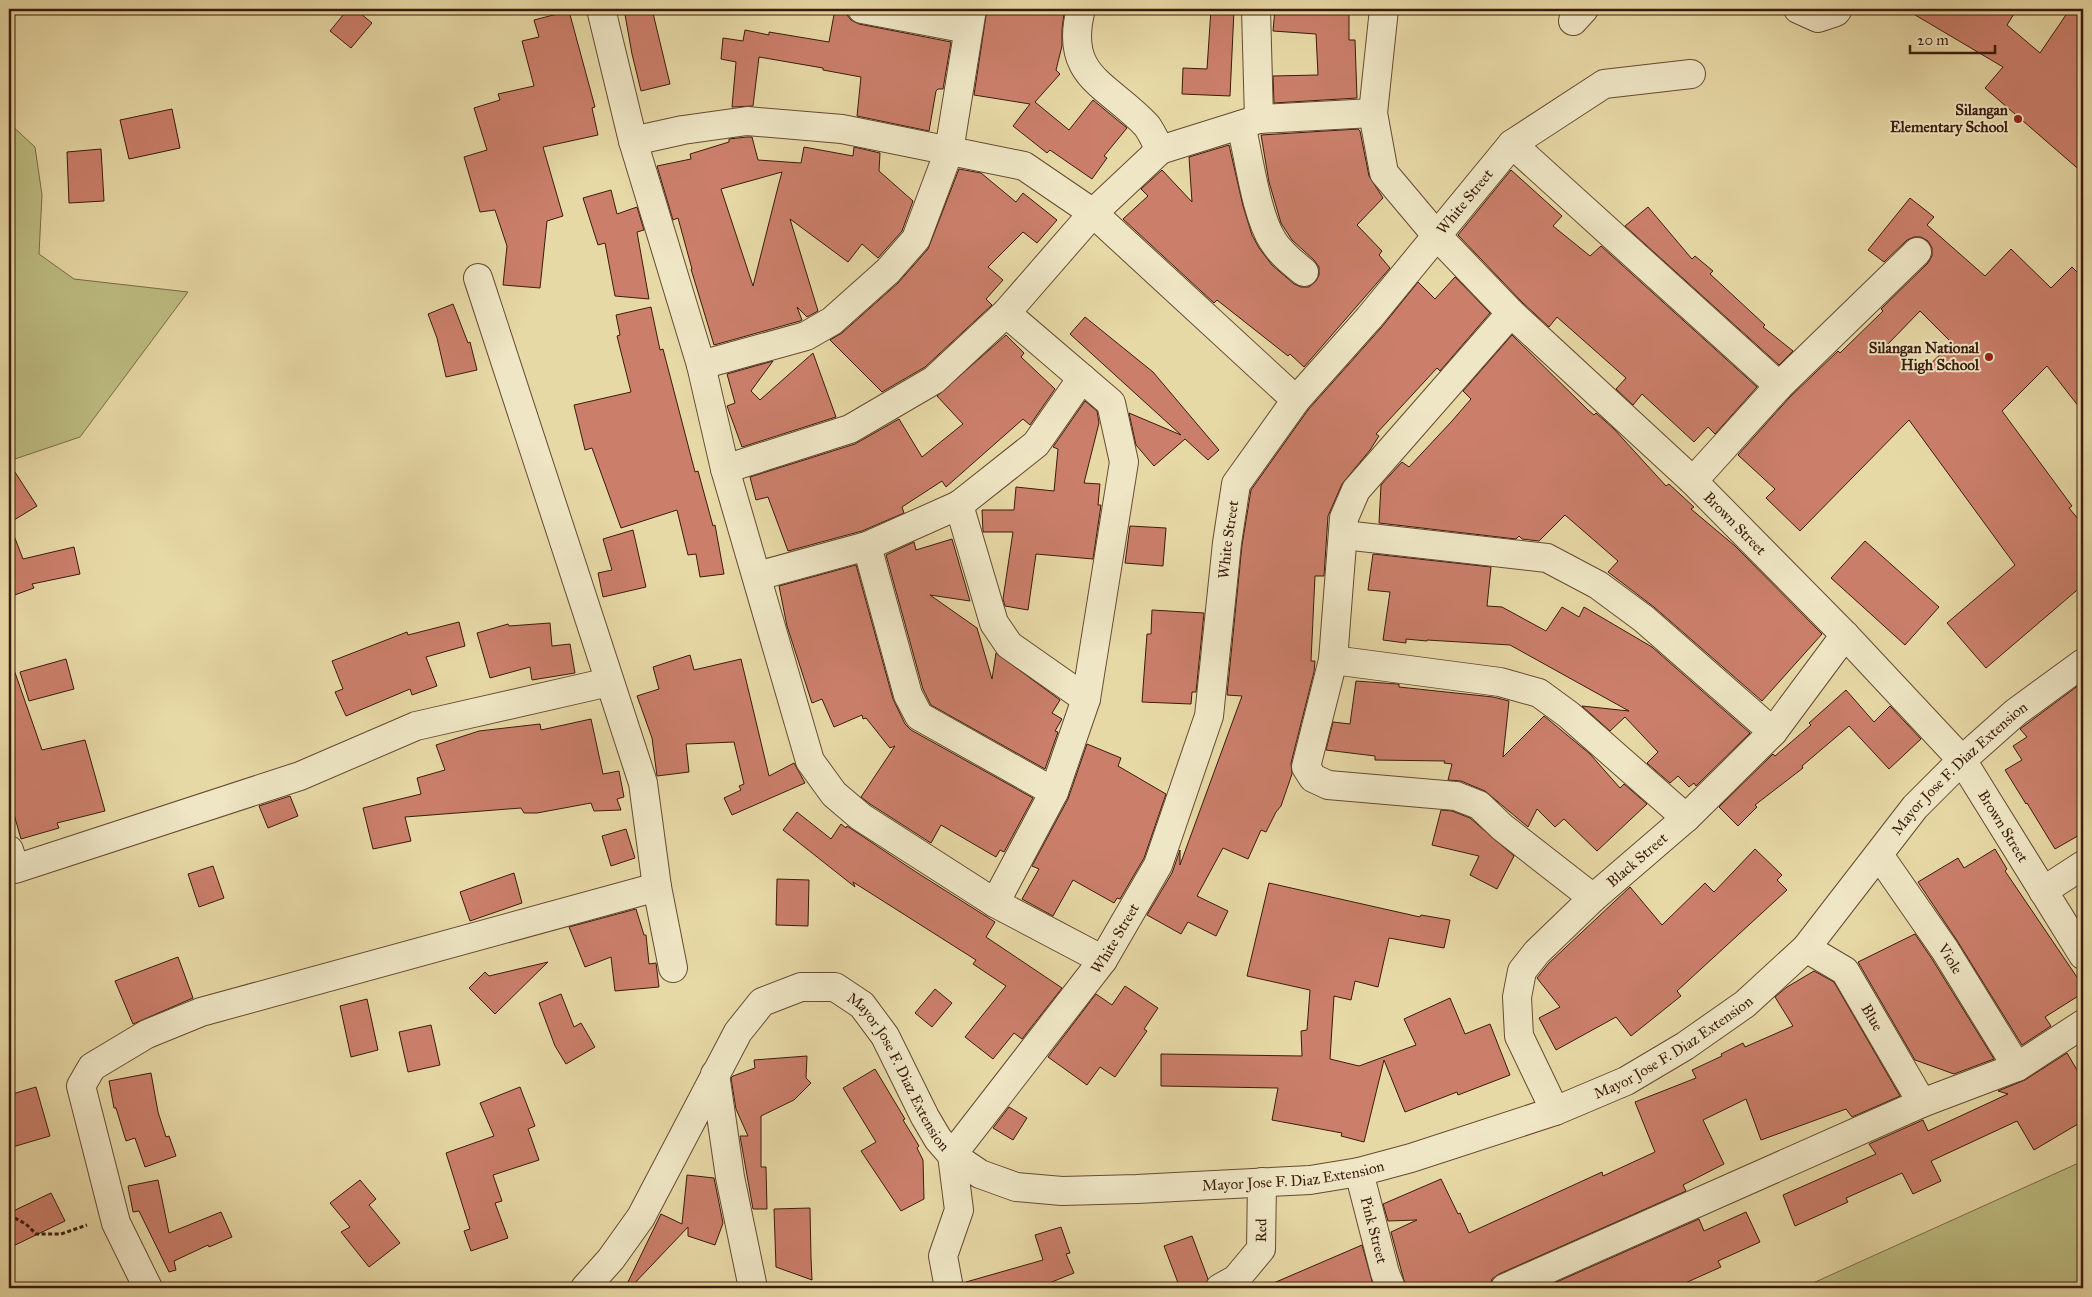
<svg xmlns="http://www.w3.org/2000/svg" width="2092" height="1297" viewBox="0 0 2092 1297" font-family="'IM FELL Great Primer',serif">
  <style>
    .green { fill: #bdbd82; stroke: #7c6c46 }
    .building { fill: #cb7f6b; stroke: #3b1b0b; fill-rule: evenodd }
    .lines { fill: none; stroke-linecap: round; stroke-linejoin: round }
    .minor-casing { stroke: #664a32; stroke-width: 30 }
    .tertiary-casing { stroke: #664a32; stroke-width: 30 }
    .path { stroke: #3b1b0b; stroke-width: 3; stroke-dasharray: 4 2.5; stroke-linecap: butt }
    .minor { stroke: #efe6c5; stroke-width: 28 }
    .tertiary { stroke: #efe6c5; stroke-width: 28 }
    .poi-dot { fill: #8f2418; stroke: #efe6c5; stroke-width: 2 }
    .labels { text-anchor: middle; stroke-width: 4; stroke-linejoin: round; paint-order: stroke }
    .poi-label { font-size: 15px; font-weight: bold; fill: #3b1b0b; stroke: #efe6c5; text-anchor: end }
    .street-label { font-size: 15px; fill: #3b1b0b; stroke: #efe6c5 }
  </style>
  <rect width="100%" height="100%" fill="#e7d9a6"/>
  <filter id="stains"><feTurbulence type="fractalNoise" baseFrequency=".004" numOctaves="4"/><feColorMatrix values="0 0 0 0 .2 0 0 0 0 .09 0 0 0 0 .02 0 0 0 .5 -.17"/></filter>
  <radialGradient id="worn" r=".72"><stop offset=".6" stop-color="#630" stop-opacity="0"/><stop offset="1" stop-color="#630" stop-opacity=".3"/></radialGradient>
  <!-- green -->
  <g class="green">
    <path d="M9 123 35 147 42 195 39 254 74 279 188 292 80 437 9 461Z"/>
    <path d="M2083 1161V1288H1802Z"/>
  </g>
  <!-- building -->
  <g class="building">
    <path d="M348 9H355L372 23 351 48 330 31Z"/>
    <path d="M624 9H652L670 84 641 91 632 54Z"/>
    <path d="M835 9H847V15L851 20 859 24 951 42 943 89H938L936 91 929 131 857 116 861 77 823 70V68L759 57 753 106 732 107 736 62 721 59 723 38 743 41 745 30 769 35V32L829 42Z"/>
    <path d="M987 9H1048L1064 14 1062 29V46L1056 70 1060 74 1035 102 1069 130 1093 100 1127 128 1104 156 1107 158 1092 179 1050 150 1047 153 1013 126 1030 104 974 95Z"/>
    <path d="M1211 9 1234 10 1230 96 1182 94 1183 68 1207 69Z"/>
    <path d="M1275 9H1349V40H1355L1357 98 1274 103 1273 76 1318 75 1316 34 1273 31Z"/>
    <path d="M1905 9H2017L2007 25 2040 53 2070 9H2083V173L1985 88 2003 67Z"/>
    <path d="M569 11 595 107 592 108 598 135 543 147 563 216 547 221 540 288 503 285 507 246 495 210 480 212 464 157 487 150 474 108 500 100 498 94 534 86 522 41 539 37 534 20Z"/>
    <path d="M172 109 180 148 129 159 120 120Z"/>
    <path d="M1358 129 1360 131 1369 176 1383 198 1357 225 1382 251 1379 255 1390 268 1304 367 1290 354 1288 356 1217 300 1214 303 1123 219 1148 196 1141 189 1162 170 1192 202 1189 157 1229 145 1243 206 1252 235 1259 248 1272 265 1294 284 1301 287H1309L1316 281 1319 275V267L1314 260 1292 240 1281 223 1269 182 1261 135Z"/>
    <path d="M747 137H752L758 160 801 163 804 147 853 156 854 147 880 153 879 171 913 201 902 231 878 258 862 244 848 262 790 219 818 311 807 317 797 307 802 320 800 321 714 345 691 269H692L678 218 673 220 657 166 691 159 690 154 729 142V139ZM782 172 779 183 753 286 721 189Z"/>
    <path d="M101 149 104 201 69 203 67 152Z"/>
    <path d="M959 169 981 173 1016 202 1023 193 1057 220 1037 243 1023 232 988 267 1003 280 986 299 992 305 925 367 882 392 830 340 842 333 898 283 928 249Z"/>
    <path d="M1511 170 1562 216 1553 226 1590 256 1601 246 1757 387 1715 434 1708 427 1694 442 1642 394 1633 405 1616 389 1626 378 1557 317 1549 327 1522 302 1458 235Z"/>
    <path d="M611 190 617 214 637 207 644 230 637 232 649 299 615 296 605 243 598 245 583 198Z"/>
    <path d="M1910 198 1934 217 1927 225 1985 276 2011 249 2051 288 2072 267 2083 278V412L2047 366 2002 411 2072 506 2069 508 2083 525V585L1986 668 1947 623 2015 565 1909 420 1800 531 1766 498 1775 489 1738 455 1790 397 1838 351 1840 353 1883 311 1881 309 1928 263 1932 256V248L1928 241 1921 237H1914L1907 240 1884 262 1868 250ZM1920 311 1952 343 1919 375 1888 344Z"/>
    <path d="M1648 207 1692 259 1695 256 1713 271 1710 274 1765 325 1763 327 1793 351 1779 365 1625 226Z"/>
    <path d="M1455 277 1490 313 1440 371 1437 368 1376 434 1379 436 1370 450 1342 484 1328 516 1324 576H1315L1311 661H1315L1314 672 1291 763 1292 774 1281 806 1276 812 1266 832 1261 830 1248 859 1223 848 1197 896 1228 911 1216 936 1188 922 1181 934 1147 915 1172 873 1180 850V865L1242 696 1227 695 1242 545 1251 490 1308 410 1381 328 1418 282 1435 299Z"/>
    <path d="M453 304 468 343 470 342 477 370 446 377 437 338 428 314Z"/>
    <path d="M651 307 660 350 663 349 695 472 698 471 713 526 715 525 724 574 700 577 696 554 688 555 677 510 621 528 592 448 585 450 574 405 631 392 617 336 620 335 616 315Z"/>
    <path d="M1085 317 1153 372 1219 450 1208 460 1185 439 1154 466 1136 445 1129 413 1181 435 1070 334Z"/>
    <path d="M1006 335 1024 353 1021 357 1055 389 1030 425 1023 419 946 487 942 481 902 507 904 513 862 531 788 551 768 497 756 500 750 477 855 444 899 419 922 457 963 424 937 396Z"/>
    <path d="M1512 335 1588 410 1594 415 1596 413 1614 429 1666 486 1669 484 1694 507 1691 509 1735 546 1822 634 1762 701 1654 607 1608 572 1618 561 1565 515 1539 541 1522 539 1519 536 1516 539 1379 523 1381 485 1402 462 1409 467 1452 421 1471 399 1463 391Z"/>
    <path d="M813 353 836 417 742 447 727 406 735 403 727 374 773 361 751 391 760 400Z"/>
    <path d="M1085 401 1097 411 1099 423 1084 483 1100 484 1098 505H1101L1093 559 1036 554 1028 610 1005 606 1003 599 1013 532H983L982 510H1014L1016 487 1054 491 1058 449 1053 447Z"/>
    <path d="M9 463 37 506 9 523Z"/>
    <path d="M1130 526 1166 528 1163 566 1125 563Z"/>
    <path d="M9 528H11L23 559 74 547 80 574 32 584 34 588 9 597Z"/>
    <path d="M633 530 646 587 603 597 598 573 612 570 603 539Z"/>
    <path d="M952 539 970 601 930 595 977 628 992 679 996 653 1060 700 1052 713 1062 719 1055 731 1058 732 1045 769 931 705 923 689 886 555 914 542 916 550Z"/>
    <path d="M1865 541 1939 607 1905 645 1831 578Z"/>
    <path d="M1373 554 1491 567 1487 606 1502 607 1546 631 1562 607 1579 617 1584 607 1652 647 1750 733 1696 786 1694 783 1689 787 1678 776 1670 783 1647 763 1658 752 1625 717 1610 731 1582 706 1629 711 1510 645 1427 640V641L1406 639V643L1383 640 1390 592 1368 590Z"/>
    <path d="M856 565 893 699 905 724 911 730 1033 798 1004 852 1000 850 996 857 941 825 931 843 870 804 861 797 895 746 890 748 866 718 863 719 862 715 834 727 822 699 812 703 787 626 779 586Z"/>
    <path d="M1152 610 1204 613 1196 692H1192L1191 704 1142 702 1147 634H1151Z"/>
    <path d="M459 622 465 646 426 657 437 686 412 695 410 689 346 716 335 692 343 689 332 661 407 632 408 635Z"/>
    <path d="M550 623 552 646 570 644 575 673 532 680 530 667 490 678 477 633 508 624 509 626Z"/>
    <path d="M690 655 694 670 741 659 769 776 794 763 805 783 732 815 724 798 741 790 739 786 744 784 734 742 686 744 689 772 657 776 652 738 637 696 659 689 653 667Z"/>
    <path d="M66 659 74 689 29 701 20 672Z"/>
    <path d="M12 664 42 750 85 740 105 811 57 823 59 828 21 839 9 797V665Z"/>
    <path d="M1356 681 1397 684H1399V687L1493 697 1509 701 1503 757 1544 716 1590 754 1620 788 1624 784 1647 804 1597 851 1564 819 1555 827 1537 809 1528 827 1485 791 1461 781 1448 780 1452 764 1444 763 1445 761 1375 760V756L1326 750 1333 722 1350 724Z"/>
    <path d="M2083 682V833L2055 849 2027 803 2026 804 2005 770 2022 760 2013 746 2027 737 2020 729Z"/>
    <path d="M1846 690 1874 722 1890 706 1921 739 1889 769 1849 726 1802 766 1803 768 1755 805 1757 807 1738 826 1719 807 1773 754 1775 756 1811 725 1809 723Z"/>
    <path d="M591 719 603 774 619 771 624 797 617 799 621 810 594 811 591 803 537 813H524L521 808 405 817 411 841 373 849 363 808 421 794 417 778 445 770 436 745 479 731 540 724 541 730Z"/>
    <path d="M1087 744 1121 758 1118 766 1166 794 1144 858 1120 899 1117 898 1114 903 1073 880 1053 916 1022 899 1039 869 1032 866 1068 799Z"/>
    <path d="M290 796 298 816 268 828 259 806Z"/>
    <path d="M1441 810 1452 811 1470 818 1514 856 1497 889 1470 875 1479 856 1432 845Z"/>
    <path d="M797 812 831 839 841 824 846 828 847 826 916 872 995 922 986 937 1062 988 1022 1039 1014 1033 993 1059 965 1037 1006 986 973 964 976 960 853 882 855 887 783 830Z"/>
    <path d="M626 829 635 858 611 866 602 836Z"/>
    <path d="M1755 849 1782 875 1777 880 1787 890 1677 991 1681 996 1631 1036 1616 1017 1556 1050 1539 1018 1560 1007 1537 978 1549 963 1630 887 1662 925 1705 883 1714 892Z"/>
    <path d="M1995 849 2007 869 2005 871 2083 986V993L2045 1017 2051 1026 2022 1045 1958 942 1918 882 1958 858 1964 868Z"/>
    <path d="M213 866 224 898 199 907 188 874Z"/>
    <path d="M514 873 522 903 470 921 460 892Z"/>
    <path d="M777 879 809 880 808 926 776 925Z"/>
    <path d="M1269 883 1420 917 1421 915 1450 920 1444 948 1389 938 1378 987 1355 981 1351 1000 1334 996 1330 1059 1359 1066 1416 1045 1404 1019 1450 998 1465 1034 1490 1024 1510 1075 1458 1095 1457 1092 1405 1112 1384 1060 1364 1142 1341 1136 1342 1133 1272 1120 1278 1088 1161 1086V1054L1302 1056 1301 1031 1307 1030 1310 990 1247 976Z"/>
    <path d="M636 909 644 935H646L649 964 656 963 659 987 615 991 611 957 585 967 569 927Z"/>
    <path d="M1915 934 1932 959 1994 1059 1954 1074 1915 1060 1858 962Z"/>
    <path d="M178 957 193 998 133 1024 115 981Z"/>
    <path d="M548 962 495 1014 469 988 485 972 489 976Z"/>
    <path d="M1814 971 1834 982 1900 1096 1852 1117 1846 1109 1761 1140 1746 1099 1703 1120 1724 1164 1683 1185 1686 1191 1499 1274 1492 1279 1490 1288H1406L1391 1232 1417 1220 1388 1221 1383 1204 1441 1179 1458 1214 1460 1213 1469 1233 1602 1172 1603 1176 1655 1152 1635 1102 1696 1078 1692 1070 1722 1056 1721 1054 1743 1043 1745 1047 1793 1026 1775 997 1787 987Z"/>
    <path d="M1125 986 1158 1008 1144 1029 1147 1031 1115 1077 1100 1067 1087 1085 1048 1057 1096 994 1112 1005Z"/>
    <path d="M935 989 952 1003 932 1027 915 1013Z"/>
    <path d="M561 994 574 1027 581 1023 595 1047 566 1064 555 1046 539 1003Z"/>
    <path d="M367 999 378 1050 351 1057 340 1006Z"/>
    <path d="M431 1025 440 1065 408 1072 399 1032Z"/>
    <path d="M2067 1053 2083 1080V1121L2034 1150 2017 1121 1931 1161 1941 1181 1913 1194 1902 1173 1846 1198 1848 1202 1795 1226 1783 1195 1876 1154 1869 1144 1923 1120 1928 1131 2008 1094 1998 1091 2025 1080Z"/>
    <path d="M807 1056 806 1078 811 1083 794 1100 761 1116V1167H766L767 1209H753L740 1136H748L736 1109 731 1078 733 1076 755 1068 754 1060Z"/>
    <path d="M875 1069 905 1119 903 1120 919 1146 917 1148 923 1160 924 1199 901 1211 861 1151 876 1142 843 1088Z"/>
    <path d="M151 1073 158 1112 166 1137 169 1136 176 1156 145 1167 135 1138 126 1141 116 1108H114L109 1081Z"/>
    <path d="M36 1087 50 1136 9 1148V1095Z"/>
    <path d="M520 1087 535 1126 528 1129 539 1160 493 1175 502 1201 495 1203 508 1238 471 1251 464 1231 470 1229 446 1153 494 1136 480 1103Z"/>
    <path d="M1009 1107 1027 1118 1013 1140 993 1128Z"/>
    <path d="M687 1175 714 1178 723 1223 715 1245 688 1236V1227L631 1287 627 1284 661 1214 682 1224Z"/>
    <path d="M158 1180 169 1233 221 1212 232 1237 209 1247 208 1245 174 1261 176 1270 169 1272 139 1211 133 1212 128 1186Z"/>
    <path d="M360 1180 376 1199 369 1205 400 1243 369 1267 341 1232 350 1227 330 1203Z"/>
    <path d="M51 1193 65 1221 9 1248V1213Z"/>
    <path d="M810 1208 811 1258 812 1280 776 1267 774 1209Z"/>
    <path d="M1746 1212 1760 1242 1718 1261 1721 1267 1674 1288H1543L1699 1219 1704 1231Z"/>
    <path d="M1061 1227 1070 1253 1066 1254 1074 1273 1037 1288H967L966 1282 1043 1260 1035 1235Z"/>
    <path d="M1192 1236 1208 1279 1204 1288H1180L1164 1246Z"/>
    <path d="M1362 1245 1374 1288H1262Z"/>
  </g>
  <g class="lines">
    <!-- minor casing -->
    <g class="minor-casing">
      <g id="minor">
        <path d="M601 9 633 141 701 365 725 469 810 761 834 794 861 817 995 903 1103 960"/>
        <path d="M862 9 968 29"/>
        <path d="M1081 9C1063 77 1108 84 1147 126 1152 133 1156 142 1160 150"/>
        <path d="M1256 9 1259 119"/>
        <path id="s1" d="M1384 9 1373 113 1384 173 1437 236 1511 313 1693 481 1845 635 1962 760 2083 955"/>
        <path d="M1798 9 1818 18 1836 12 1838 9"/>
        <path d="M1573 21 1584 9"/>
        <path d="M1241 125C1249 157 1256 215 1273 241 1281 254 1293 263 1304 272"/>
        <path d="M633 141 683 130 747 121 842 129 1024 166 1093 213 1296 400"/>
        <path d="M1512 144 1779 386"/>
        <path d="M478 278 643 783 657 887 673 968"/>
        <path d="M1511 313 1356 490 1344 518 1333 660 1306 767 1313 778 1328 785 1456 796 1479 805 1502 827 1593 898"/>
        <path d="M701 365 806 336 832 321 888 271 916 239 949 151 972 9"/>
        <path d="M725 469 850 429 934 380 1006 313 1093 213 1160 150 1259 119 1373 113"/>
        <path d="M1693 481 1779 386 1917 252"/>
        <path d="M959 505 994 623 1009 645 1086 699"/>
        <path d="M1344 535 1547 558 1598 585 1644 619 1773 732"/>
        <path d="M867 546 908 695 919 716 1054 792"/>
        <path d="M757 576 867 546 959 505 1036 444 1082 378"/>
        <path d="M1333 660 1500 682 1539 693 1569 715 1686 818"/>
        <path d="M9 850 15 869 300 776 416 726 609 682"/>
        <path id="s2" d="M1879 855 1945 950 2017 1067"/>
        <path d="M2043 891 2083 865"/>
        <path d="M995 903 1054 792 1086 699 1124 462 1111 403 1006 313"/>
        <path id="s3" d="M1806 948 1845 971 1922 1103"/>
        <path d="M715 1074 730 1177 753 1288"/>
        <path id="s4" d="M1555 1111 1519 1036 1517 997 1522 971 1537 952 1593 898 1686 818 1773 732 1845 635"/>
        <path id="s5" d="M1359 1172 1385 1273 1391 1288"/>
        <path d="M148 1288 116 1223 81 1086 92 1067 147 1034 201 1012 657 887"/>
        <path id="s6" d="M949 1288 943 1256 959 1210 952 1155 1103 960 1158 865 1209 716 1227 543 1236 484 1296 400 1369 318 1512 144 1604 84 1691 74"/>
        <path id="s7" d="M1220 1288 1236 1279 1261 1249 1262 1182"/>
        <path d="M1505 1288 1922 1103 2017 1067 2083 1024"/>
      </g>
    </g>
    <!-- tertiary casing -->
    <g class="tertiary-casing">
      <g id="tertiary">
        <path id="s8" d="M585 1288 611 1259 641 1217 738 1032 762 1002 801 987H835L862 1005 885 1036 925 1117 938 1139 952 1155 980 1174 1016 1187 1062 1191 1137 1189 1310 1180 1359 1172 1411 1158 1555 1111 1626 1081 1685 1046 1745 1004 1806 948 1915 807 1962 760 2016 712 2083 663"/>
      </g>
    </g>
    <!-- path -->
    <path class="path" d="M9 1215 26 1224 36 1234H61L87 1225"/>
    <!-- minor -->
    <use href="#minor" class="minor"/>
    <!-- tertiary -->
    <use href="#tertiary" class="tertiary"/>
  </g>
  <!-- markers -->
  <g class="poi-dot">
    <circle cx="2018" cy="119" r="5"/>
    <circle cx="1989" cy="357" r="5"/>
  </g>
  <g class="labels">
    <!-- poi labels -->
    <g class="poi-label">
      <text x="2008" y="115">Silangan<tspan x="2008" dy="17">Elementary School</tspan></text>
      <text x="1979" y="353">Silangan National<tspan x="1979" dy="17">High School</tspan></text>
    </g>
    <!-- street labels -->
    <g class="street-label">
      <text dy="5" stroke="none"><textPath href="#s6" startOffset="1248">White Street</textPath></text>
      <text dy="5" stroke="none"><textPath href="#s1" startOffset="662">Brown Street</textPath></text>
      <text dy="5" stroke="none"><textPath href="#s6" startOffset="828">White Street</textPath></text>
      <text dy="5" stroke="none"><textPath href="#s8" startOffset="1782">Mayor Jose F. Diaz Extension</textPath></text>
      <text dy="5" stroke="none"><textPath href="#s1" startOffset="1068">Brown Street</textPath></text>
      <text dy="5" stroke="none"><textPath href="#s4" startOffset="309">Black Street</textPath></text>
      <text dy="5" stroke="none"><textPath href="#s6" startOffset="408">White Street</textPath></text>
      <text dy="5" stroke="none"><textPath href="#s2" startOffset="126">Viole</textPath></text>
      <text dy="5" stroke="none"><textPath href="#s3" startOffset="99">Blue</textPath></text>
      <text dy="5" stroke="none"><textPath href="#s8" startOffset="1378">Mayor Jose F. Diaz Extension</textPath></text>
      <text dy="5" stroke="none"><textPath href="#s8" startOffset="522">Mayor Jose F. Diaz Extension</textPath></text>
      <text dy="5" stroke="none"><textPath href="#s8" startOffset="972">Mayor Jose F. Diaz Extension</textPath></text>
      <text dy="5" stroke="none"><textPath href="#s7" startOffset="76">Red</textPath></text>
      <text dy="5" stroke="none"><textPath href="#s5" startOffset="60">Pink Street</textPath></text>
    </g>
  </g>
  <!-- margin -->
  <rect width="2092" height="1297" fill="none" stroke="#e7d9a6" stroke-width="30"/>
  <rect x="10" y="10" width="2072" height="1277" fill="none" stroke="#3b1b0b" stroke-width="2.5"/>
  <rect x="15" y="15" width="2062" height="1267" fill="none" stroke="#3b1b0b"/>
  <!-- scale -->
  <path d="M1910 45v8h85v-8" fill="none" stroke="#3b1b0b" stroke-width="2.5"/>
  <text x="1917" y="45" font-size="15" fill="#3b1b0b" stroke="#efe6c5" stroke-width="4" paint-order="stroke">20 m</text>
  <rect width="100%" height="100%" filter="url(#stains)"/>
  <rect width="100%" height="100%" fill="url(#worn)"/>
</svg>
